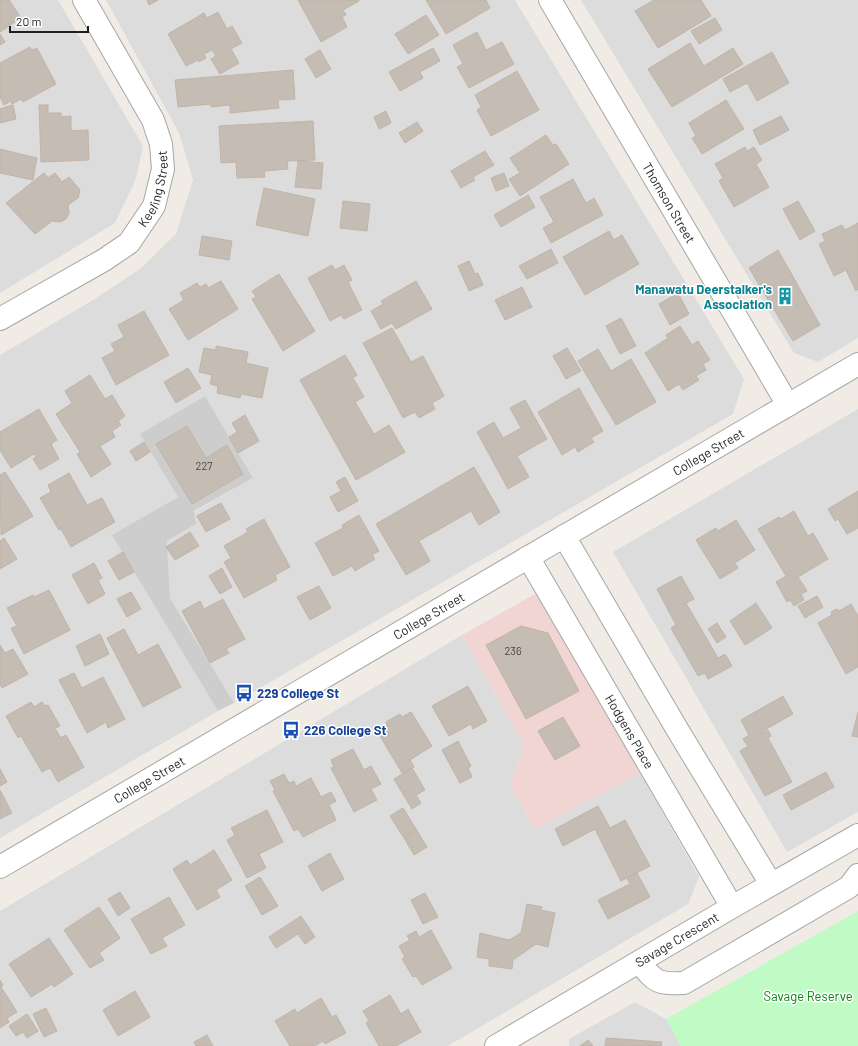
<svg xmlns="http://www.w3.org/2000/svg" width="858" height="1046" viewBox="0 0 858 1046" font-family="Barlow,sans-serif">
  <style>
    .residential { fill: #dddcdc }
    .commercial { fill: #f1d5d3 }
    .religious { fill: #cdcdcd }
    .park { fill: #c0fbc6 }
    .building { fill: #c5bcb4; stroke: #c2b3a6 }
    .lines { fill: none; stroke-linecap: round; stroke-linejoin: round }
    .minor-casing { stroke: #a6a6a6; stroke-width: 24 }
    .minor { stroke: #fff; stroke-width: 22 }
    .labels { text-anchor: middle; stroke-width: 3; stroke-linejoin: round; paint-order: stroke }
    .number-label { font-size: 11px; fill: #484644 }
    .street-label { font-size: 13px; fill: #1f1f1f; stroke: #fff }
    .culture-label { font-size: 13px; font-weight: bold; fill: #0d838f; stroke: #fff; text-anchor: end }
    .transit-label { font-size: 13px; font-weight: bold; fill: #164399; stroke: #fff; text-anchor: start }
    .park-label { font-size: 13px; fill: #088213; stroke: #fff }
  </style>
  <rect width="100%" height="100%" fill="#f0ece5"/>
  <!-- residential -->
  <g class="residential">
    <path d="M0 0H58L143 146 136 179 115 223 0 293Z"/>
    <path d="M106 0H515L744 379 733 414 234 703 170 598 167 541 196 524 194 512 253 478 205 396 141 434 178 497 113 535 218 711 0 838V355L93 300 140 269 176 234 193 180 179 133Z"/>
    <path d="M581 0H858V338L818 362 794 353Z"/>
    <path d="M858 409V812L787 852 613 552Z"/>
    <path d="M462 635 523 744 520 760 510 785 535 829 640 773 699 877 688 904 448 1046H0V911Z"/>
    <path d="M635 1002 666 1019 681 1046H569V1039Z"/>
  </g>
  <!-- commercial -->
  <path class="commercial" d="M542 590 640 773 535 829 510 785 520 760 523 744 462 635Z"/>
  <!-- religious -->
  <path class="religious" d="M205 396 253 478 194 511 196 524 167 541 170 598 234 703 218 711 112 535 178 497 140 434Z"/>
  <!-- park -->
  <path class="park" d="M858 911V1046H681L666 1019Z"/>
  <!-- building -->
  <g class="building">
    <path d="M0 0H9L21 18 0 32Z"/>
    <path d="M147 0H158L149 5Z"/>
    <path d="M298 0H359V1L343 10 346 15 342 17 347 27 321 42Z"/>
    <path d="M426 0H486L490 8 446 34Z"/>
    <path d="M654 0H701L711 16 658 48 635 11Z"/>
    <path d="M218 12 227 29 232 26 242 43 231 49 239 63 220 74 211 59 216 56 212 50 204 54 206 58 199 62 198 60 186 66 168 34 204 13 207 18Z"/>
    <path d="M426 15 439 35 408 54 395 34Z"/>
    <path d="M715 18 722 30 699 44 691 31Z"/>
    <path d="M477 32 486 50 502 42 514 64 469 88 457 67 463 64 453 45Z"/>
    <path d="M0 34 5 42 0 45Z"/>
    <path d="M690 43 704 66 733 48 743 64 672 107 648 69Z"/>
    <path d="M30 47 32 50 37 48 56 84 23 102 21 99 12 104 11 101 4 105 0 97V63Z"/>
    <path d="M433 48 440 61 420 72 423 78 400 91 389 72Z"/>
    <path d="M320 50 331 69 316 78 305 59Z"/>
    <path d="M772 52 789 83 757 101 747 83 730 92 723 79Z"/>
    <path d="M293 70 295 99 278 100 279 108 230 113V105L211 107V104L178 107 175 80Z"/>
    <path d="M517 71 539 110 491 136 477 110 481 107 475 95Z"/>
    <path d="M726 100 744 129 702 154 692 138 696 136 689 123Z"/>
    <path d="M13 105 16 119 0 123V109Z"/>
    <path d="M39 105H48V113H61V117L71 116V131L88 130 89 160 41 162Z"/>
    <path d="M386 111 391 123 379 129 374 117Z"/>
    <path d="M781 116 789 130 760 145 753 130Z"/>
    <path d="M313 121 315 160 287 161 288 169 264 171 265 177 237 178 236 162 221 163 219 126Z"/>
    <path d="M417 122 423 131 405 143 399 133Z"/>
    <path d="M546 135 553 145 556 144 569 164 520 196 509 179 520 173 510 158Z"/>
    <path d="M745 147 747 151 754 147 762 160 756 164 769 187 734 207 719 181 723 178 715 164Z"/>
    <path d="M0 149 37 158 33 180 0 173Z"/>
    <path d="M485 151 494 165 473 177 475 180 461 188 451 171Z"/>
    <path d="M298 161 323 163 321 189 295 187Z"/>
    <path d="M44 173 48 178 55 173 62 182 69 177 80 190 78 198 68 205 69 213 66 219 60 222 52 221 35 234 6 203Z"/>
    <path d="M504 173 509 186 496 191 491 178Z"/>
    <path d="M573 179 586 203 594 198 603 215 551 243 543 228 554 222 540 197Z"/>
    <path d="M264 188 315 199 308 236 256 225Z"/>
    <path d="M528 195 535 207 501 227 494 215Z"/>
    <path d="M343 201 370 204 367 231 340 228Z"/>
    <path d="M798 201 815 231 800 240 783 209Z"/>
    <path d="M858 223V289L856 291 846 270 834 276 819 244 825 241 822 234 842 225 845 230Z"/>
    <path d="M609 231 614 240 622 235 639 264 585 295 563 257Z"/>
    <path d="M202 236 232 241 229 260 199 255Z"/>
    <path d="M551 249 558 263 527 279 519 266Z"/>
    <path d="M778 250 820 325 793 341 749 268Z"/>
    <path d="M469 261 475 274 478 273 483 285 469 291 458 266Z"/>
    <path d="M332 265 335 270 344 265 352 280 348 282 362 310 344 319 341 315 330 321 308 278Z"/>
    <path d="M279 274 315 331 283 351 252 299 256 297 252 291Z"/>
    <path d="M221 281 238 309 188 340 169 309 184 300 180 293 197 283 200 287 206 284 208 288Z"/>
    <path d="M416 281 432 309 396 329 392 323 381 329 371 311 383 304 381 301Z"/>
    <path d="M522 287 532 307 505 320 495 300Z"/>
    <path d="M678 293 689 314 670 325 659 304Z"/>
    <path d="M144 311 169 355 116 385 102 358 115 351 111 344 124 337 118 325Z"/>
    <path d="M621 318 636 346 620 354 606 326Z"/>
    <path d="M680 326 692 345 698 341 710 360 703 364 706 370 696 376 699 380 683 390 679 384 668 391 645 353 668 338 666 335Z"/>
    <path d="M392 328 411 362 423 356 444 396 432 403 435 409 419 418 415 412 403 418 363 343Z"/>
    <path d="M216 346 248 352 246 363 268 368 262 398 241 394 240 398 217 393 218 386 210 384 212 375 199 372 204 348 216 350Z"/>
    <path d="M567 348 581 371 566 379 553 356Z"/>
    <path d="M598 349 611 371 631 359 656 402 616 425 578 361Z"/>
    <path d="M345 355 357 375 353 378 364 397 355 402 374 434 389 425 405 452 356 480 300 380Z"/>
    <path d="M188 368 201 388 176 403 164 382Z"/>
    <path d="M90 375 105 399 112 395 125 416 118 421 121 425 112 431 115 437 100 446 111 464 91 477 77 454 80 452 56 414 72 403 65 391Z"/>
    <path d="M579 388 603 431 591 438 594 442 578 452 575 447 562 455 538 412Z"/>
    <path d="M525 400 547 439 517 456 529 477 508 489 477 432 494 422 503 438 521 428 510 408Z"/>
    <path d="M39 409 57 440 51 444 59 459 40 470 33 459 36 457 34 454 11 468 0 450V432Z"/>
    <path d="M245 415 259 441 238 453 229 437 237 432 232 423Z"/>
    <path d="M187 426 206 458 227 445 243 474 192 504 156 444Z"/>
    <path d="M144 442 150 452 136 461 130 451Z"/>
    <path d="M474 467 500 512 479 525 471 511 419 541 430 561 406 575 376 524Z"/>
    <path d="M5 472 33 516 1 535 0 475Z"/>
    <path d="M69 473 87 505 102 498 115 522 71 547 61 529 59 530 40 498 51 492 48 485Z"/>
    <path d="M345 477 358 501 338 512 330 497 341 491 336 482Z"/>
    <path d="M858 491V528L847 534 838 519 835 521 828 509Z"/>
    <path d="M221 503 230 519 206 532 197 516Z"/>
    <path d="M794 511 808 536 813 533 828 559 798 577 807 591 801 594 804 600 794 606 790 600 787 602 776 582 786 576 758 529 779 517 781 519Z"/>
    <path d="M359 515 379 551 372 555 375 559 355 571 352 566 333 576 315 543 343 528 342 525Z"/>
    <path d="M264 519 290 567 275 575 277 580 244 598 224 562 231 558 224 546 248 532 246 529Z"/>
    <path d="M736 520 755 550 735 563 738 568 720 579 696 540 716 528 718 531Z"/>
    <path d="M190 532 199 546 175 560 166 547Z"/>
    <path d="M4 538 17 559 0 569V541Z"/>
    <path d="M123 552 134 572 119 580 108 561Z"/>
    <path d="M94 563 102 578 98 580 105 594 88 604 72 575Z"/>
    <path d="M222 568 232 587 220 594 209 576Z"/>
    <path d="M681 576 694 599 686 603 718 658 725 654 732 666 708 679 705 673 698 676 671 628 676 625 657 589Z"/>
    <path d="M319 586 331 608 310 620 297 597Z"/>
    <path d="M49 590 70 630 24 654 11 628 17 626 7 608 33 595 34 597Z"/>
    <path d="M131 592 141 609 127 617 117 599Z"/>
    <path d="M817 596 823 607 805 618 798 606Z"/>
    <path d="M223 599 245 639 226 649 229 653 210 663 182 611 200 601 204 609Z"/>
    <path d="M756 603 772 628 745 645 730 621Z"/>
    <path d="M851 604 858 616V667L846 674 818 623 832 615 831 612 837 609 839 611Z"/>
    <path d="M717 623 726 637 717 643 708 629Z"/>
    <path d="M521 626 548 633 579 691 526 719 486 645Z"/>
    <path d="M124 629 138 655 158 644 181 687 143 707 107 638Z"/>
    <path d="M100 634 109 654 85 666 76 646Z"/>
    <path d="M0 645 5 653 13 649 28 674 2 688 0 684Z"/>
    <path d="M74 673 82 688 103 677 125 719 108 728 106 722 87 733 59 680Z"/>
    <path d="M468 686 487 721 473 729 471 724 449 736 432 706Z"/>
    <path d="M783 696 793 714 761 732 762 733 768 730 771 736 768 738 792 782 765 796 740 751 748 746 743 739 749 735 741 720Z"/>
    <path d="M31 702 34 707 42 702 45 706 48 705 60 726 55 728 61 738 66 735 84 767 58 782 50 768 42 772 21 736 18 738 6 716Z"/>
    <path d="M411 712 432 746 410 760 414 767 402 773 377 731 387 725 386 722 400 714 402 717Z"/>
    <path d="M858 712V737L852 736Z"/>
    <path d="M563 717 580 746 555 760 538 731Z"/>
    <path d="M458 741 471 766 468 768 472 777 460 783 442 750Z"/>
    <path d="M353 749 364 770 371 766 381 784 371 789 377 800 354 812 331 768 334 767 331 760Z"/>
    <path d="M412 768 425 790 416 795 421 803 412 809 394 779Z"/>
    <path d="M0 769 7 782 0 786Z"/>
    <path d="M826 772 834 787 791 810 783 795Z"/>
    <path d="M284 774 289 783 294 781 296 786 311 778 321 797 331 792 336 801 329 805 336 820 303 837 298 829 294 831 273 791 275 790 270 781Z"/>
    <path d="M0 790 12 813 0 819Z"/>
    <path d="M598 806 610 828 625 820 650 866 621 881 595 829 563 846 555 829Z"/>
    <path d="M403 808 416 829 404 838 390 816Z"/>
    <path d="M267 810 283 842 259 854 266 868 247 878 227 840 235 835 231 828Z"/>
    <path d="M416 829 427 847 414 855 404 838Z"/>
    <path d="M214 850 232 880 216 890 220 897 197 910 173 869 187 860 190 865Z"/>
    <path d="M330 853 344 879 322 891 308 866Z"/>
    <path d="M637 873 650 897 608 919 598 900 630 884 627 878Z"/>
    <path d="M260 877 278 906 262 915 245 886Z"/>
    <path d="M120 892 130 908 118 916 108 899Z"/>
    <path d="M425 893 438 917 423 924 411 900Z"/>
    <path d="M169 897 185 925 162 938 167 946 151 954 131 919Z"/>
    <path d="M527 904 542 907 541 910 555 913 548 947 536 944 513 960 512 969 489 966V959L477 957 480 933 509 940 521 933Z"/>
    <path d="M99 907 120 938 99 953 104 960 90 968 64 930Z"/>
    <path d="M301 916 315 937 305 944 298 934 276 948 269 937Z"/>
    <path d="M431 930 452 968 422 985 416 976 413 977 402 959 405 957 399 946 410 940 407 936 416 931 419 937Z"/>
    <path d="M49 938 73 974 54 987 52 984 31 997 9 964Z"/>
    <path d="M0 980 3 985 1 987 17 1012 7 1018 9 1022 0 1028Z"/>
    <path d="M135 991 150 1017 118 1036 103 1010Z"/>
    <path d="M390 995 401 1014 408 1009 421 1032 396 1046H379L366 1023 369 1021 363 1011Z"/>
    <path d="M321 998 332 1017 336 1015 346 1033 325 1044 323 1041 315 1046H290L275 1021 295 1009 297 1013Z"/>
    <path d="M46 1008 57 1031 44 1037 33 1014Z"/>
    <path d="M27 1014 38 1031 27 1038 23 1032 16 1036 9 1026Z"/>
    <path d="M207 1035 213 1046H196L194 1042Z"/>
    <path d="M606 1038 662 1042 661 1046H605Z"/>
    <path d="M588 1040 593 1046H580L587 1041Z"/>
  </g>
  <g class="lines">
    <!-- minor casing -->
    <g class="minor-casing">
      <g id="minor">
        <path id="s1" d="M550 0 788 405"/>
        <path id="s2" d="M0 319 104 260 129 243 154 206 163 169 161 144 153 120 84 0"/>
        <path d="M564 536 677 729 771 884"/>
        <path id="s3" d="M528 557 732 907"/>
        <path id="s4" d="M0 867 858 364"/>
        <path d="M640 963C656 983 658 984 684 983L849 887 858 875"/>
        <path id="s5" d="M496 1046 732 907 858 835"/>
      </g>
    </g>
    <!-- minor -->
    <use href="#minor" class="minor"/>
  </g>
  <!-- icons -->
  <defs>
    <g id="building-bare" transform="scale(1.38)"><path d="M-4-6H4V6H1V3H-1V6H-4ZM-2.5-4.3h1.7v1.8h-1.7ZM.8-4.3h1.7v1.8H.8ZM-2.5-1h1.7V.8h-1.7ZM.8-1h1.7V.8H.8Z" fill="#0f9aa8" stroke="#fff" stroke-width="2.5" paint-order="stroke"/></g>
    <g id="bus-bare" transform="scale(1.38)"><path d="M-5-6H5V4H4V6H2V4H-2V6H-4V4H-5ZM-3.5-4V0h7V-4ZM-3.5 1.2v1.5H-2V1.2ZM2 1.2v1.5H3.5V1.2Z" fill="#1a4fb4" stroke="#fff" stroke-width="2.5" paint-order="stroke"/></g>
  </defs>
  <g fill-rule="evenodd">
    <use href="#building-bare" x="785" y="296"/>
    <use href="#bus-bare" x="244" y="693"/>
    <use href="#bus-bare" x="291" y="730"/>
  </g>
  <g class="labels">
    <!-- number labels -->
    <g class="number-label">
      <text x="204" y="470">227</text>
      <text x="513" y="655">236</text>
    </g>
    <!-- street labels -->
    <g class="street-label">
      <text dy="5" stroke="none"><textPath href="#s2" startOffset="211">Keeling Street</textPath></text>
      <text dy="5" stroke="none"><textPath href="#s1" startOffset="235">Thomson Street</textPath></text>
      <text dy="5" stroke="none"><textPath href="#s4" startOffset="821">College Street</textPath></text>
      <text dy="5" stroke="none"><textPath href="#s4" startOffset="497">College Street</textPath></text>
      <text dy="5" stroke="none"><textPath href="#s3" startOffset="202">Hodgens Place</textPath></text>
      <text dy="5" stroke="none"><textPath href="#s4" startOffset="173">College Street</textPath></text>
      <text dy="5" stroke="none"><textPath href="#s5" startOffset="210">Savage Crescent</textPath></text>
    </g>
    <!-- culture labels -->
    <g class="culture-label">
      <text x="772" y="294">Manawatu Deerstalker's<tspan x="772" dy="15">Association</tspan></text>
    </g>
    <!-- transit labels -->
    <g class="transit-label">
      <text x="257" y="698">229 College St</text>
      <text x="304" y="735">226 College St</text>
    </g>
    <!-- park labels -->
    <g class="park-label">
      <text x="808" y="1001">Savage Reserve</text>
    </g>
  </g>
  <!-- scale -->
  <path d="M10 26v6h78v-6" fill="none" stroke="#1f1f1f" stroke-width="2"/>
  <text x="16" y="26" font-size="12" fill="#1f1f1f" stroke="#ffffff" stroke-width="3" paint-order="stroke">20 m</text>
</svg>
